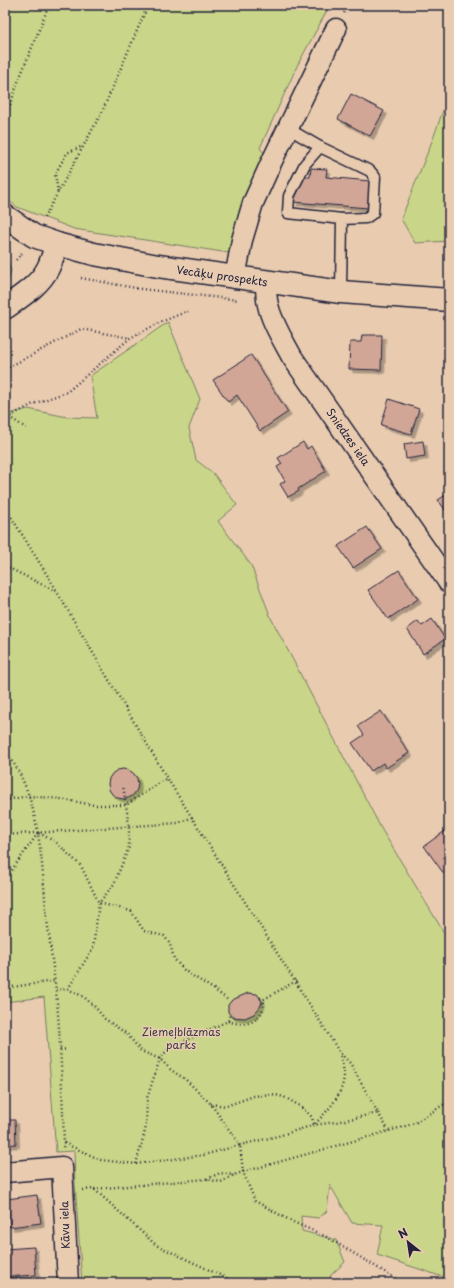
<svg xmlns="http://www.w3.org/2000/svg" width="454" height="1288" viewBox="0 0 454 1288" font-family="'Playpen Sans',sans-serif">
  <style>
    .green { fill: #c9d588; stroke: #767c62 }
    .building { fill: #d1a696; stroke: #22223b; filter: url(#shadow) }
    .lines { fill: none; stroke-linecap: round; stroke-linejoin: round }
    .lane-casing { stroke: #22223b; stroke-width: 13 }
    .street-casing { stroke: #22223b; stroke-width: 23 }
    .secondary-casing { stroke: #22223b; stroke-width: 25 }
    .path { stroke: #22223b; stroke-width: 2.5; stroke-dasharray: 1 3; stroke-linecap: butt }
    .lane { stroke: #e9ccb0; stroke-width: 10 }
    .street { stroke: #e9ccb0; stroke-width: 20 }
    .secondary { stroke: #e9ccb0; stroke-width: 22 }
    .labels { text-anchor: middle; stroke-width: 3; stroke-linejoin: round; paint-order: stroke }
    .street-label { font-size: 11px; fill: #22223b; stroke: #e9ccb0 }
    .park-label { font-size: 11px; fill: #3b3d47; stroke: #e9ccb0 }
  </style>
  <defs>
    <filter id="shadow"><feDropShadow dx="3.5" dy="3.5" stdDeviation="0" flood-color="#0004"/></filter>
  </defs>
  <rect width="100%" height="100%" fill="#e9ccb0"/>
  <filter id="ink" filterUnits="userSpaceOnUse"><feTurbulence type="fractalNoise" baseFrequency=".025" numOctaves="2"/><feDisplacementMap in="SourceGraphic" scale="8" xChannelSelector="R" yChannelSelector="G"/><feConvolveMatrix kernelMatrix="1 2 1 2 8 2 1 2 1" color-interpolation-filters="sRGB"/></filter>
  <g filter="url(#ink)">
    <!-- green -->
    <g class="green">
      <path d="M5 5H330L297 66 260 148 264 153 229 253 74 229 17 207 5 198Z"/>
      <path d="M449 93V241L415 243 401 219 434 136Z"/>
      <path d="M5 259 7 260 11 271 5 289Z"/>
      <path d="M168 322 200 399 189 428 196 460 213 473 237 505 218 521 251 565 271 618 382 830 449 941V1279L377 1255 383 1225 352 1223 330 1185 327 1211 319 1218 301 1216 302 1231 336 1240 345 1262 331 1275 328 1283H82L75 1183 74 1151 56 1152 44 997 5 1002V415L28 409 67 417 97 418 90 376Z"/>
    </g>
    <!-- building -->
    <g class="building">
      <path d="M351 94 384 111 370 136 338 119Z"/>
      <path d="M311 168 327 169 326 177 370 181 368 208 293 202 305 177H310Z"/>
      <path d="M362 335H382L381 370 349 369 350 342H361Z"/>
      <path d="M251 355 288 412 260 431 237 395 228 402 213 380Z"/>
      <path d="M389 399 419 409 411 434 381 425Z"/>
      <path d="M423 441 425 456 406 459 404 444Z"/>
      <path d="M303 442 307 449 311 446 326 471 298 489 299 491 288 497 280 484 285 481 277 467 282 464 278 458Z"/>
      <path d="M449 493V515L438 500Z"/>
      <path d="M367 527 382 549 353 568 338 546Z"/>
      <path d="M399 570 418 599 388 619 368 590Z"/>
      <path d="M432 619 445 639 423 654 407 629 418 621 422 626Z"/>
      <path d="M381 711 409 753 386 768 383 763 371 771 352 743 364 735 358 726Z"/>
      <circle cx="123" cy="784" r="15"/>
      <path d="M445 831 449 837V871L444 874 424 846Z"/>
      <path d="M248 993 257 994 260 998 262 1002 260 1007 254 1014 245 1018 232 1017 228 1012V1005L232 1000Z"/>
      <path d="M5 1120H15L16 1144 5 1145Z"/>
      <path d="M37 1195 41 1223 10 1227 7 1199Z"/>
      <path d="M34 1247 36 1275 5 1277V1249Z"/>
    </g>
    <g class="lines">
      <!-- lane casing -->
      <g class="lane-casing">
        <g id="lane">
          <path d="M289 129 320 147 305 164 289 196 288 213 342 219"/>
          <path d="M320 147 370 171 375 177 373 213 366 218 342 219 341 292"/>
        </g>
      </g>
      <!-- street casing -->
      <g class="street-casing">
        <g id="street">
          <path d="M235 278 242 240 253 203 271 163 336 29"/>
          <path d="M266 282C266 290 266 298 268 305 272 323 283 340 292 357L449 583"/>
          <path d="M5 1172 62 1167 68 1283"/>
        </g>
      </g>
      <!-- secondary casing -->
      <g class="secondary-casing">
        <g id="secondary">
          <path d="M5 216 34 236 57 244 94 254 158 266 341 292 449 300"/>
          <path d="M5 308C20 297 40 285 48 268 52 260 54 252 57 244"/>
        </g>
      </g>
      <!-- path -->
      <g class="path">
        <path d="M341 5 342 11"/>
        <path d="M344 13 348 5"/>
        <path d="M5 120 18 82 49 5"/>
        <path d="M58 192 55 174 67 153 83 146"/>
        <path d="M44 218 102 112 148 5"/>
        <path d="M5 250 6 251"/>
        <path d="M16 260 22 253"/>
        <path d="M81 278 141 289 239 300"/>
        <path d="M5 369 81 329 130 338"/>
        <path d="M5 416 9 417 26 428"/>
        <path d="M5 422 9 417 33 404 67 392 130 338 161 322 188 311"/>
        <path d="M5 507 57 591"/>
        <path d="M5 566 57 592 167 778 340 1053 350 1063 378 1113 336 1122 314 1125 278 1136 240 1145 211 1104 185 1079 171 1070 160 1059 141 1051 127 1034 105 1019 95 1007 84 997 68 989 56 990"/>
        <path d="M5 751C42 797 41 864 47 919 50 943 53 967 56 991 61 1042 62 1092 64 1143L63 1148"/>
        <path d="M5 800 29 796 60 799 94 805H126L167 778"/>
        <path d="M39 833 56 842 81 866 99 903 131 911 144 931 164 936 170 944 174 959 185 971 215 990 228 1000"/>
        <path d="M5 835 178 823 193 817"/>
        <path d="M5 880 38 833"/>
        <path d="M5 904 8 935 5 952"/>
        <path d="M5 988 54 981"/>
        <path d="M68 989 93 948 99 903 114 884 129 847V826L123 785"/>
        <path d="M260 998 264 999 296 981"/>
        <path d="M228 1021C248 1028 264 1021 264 999"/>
        <path d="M60 1050 67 1049"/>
        <path d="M211 1104 226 1106 254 1096 272 1094 284 1097 300 1106 312 1117 314 1125C327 1111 343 1096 344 1075 344 1068 341 1060 340 1054"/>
        <path d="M378 1113 389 1131"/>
        <path d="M64 1143 101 1160 136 1164 204 1155 240 1145 243 1172 255 1201 293 1222 325 1236 403 1283"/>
        <path d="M136 1164 146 1127 147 1098 160 1059 169 1048 228 1021 230 1014"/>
        <path d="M207 1179 220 1173 234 1175"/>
        <path d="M94 1189 206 1179 221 1182 234 1175 243 1172 389 1131 415 1123 449 1101"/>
        <path d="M83 1190 94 1189 156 1245 237 1283"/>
      </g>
      <!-- lane -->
      <use href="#lane" class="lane"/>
      <!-- street -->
      <use href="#street" class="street"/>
      <!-- secondary -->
      <use href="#secondary" class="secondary"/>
    </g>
  </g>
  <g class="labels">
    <!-- street labels -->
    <g class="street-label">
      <text transform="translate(222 276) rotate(8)" y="4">Vecāķu prospekts</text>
      <text transform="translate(348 437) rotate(55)" y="4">Sniedzes iela</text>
      <text transform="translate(65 1225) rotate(-92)" y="4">Kāvu iela</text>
    </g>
    <!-- park labels -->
    <g class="park-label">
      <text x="181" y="1036">Ziemeļblāzmas<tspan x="181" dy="13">parks</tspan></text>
    </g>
  </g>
  <!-- margin -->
  <rect width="454" height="1288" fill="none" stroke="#e9ccb0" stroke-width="20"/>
  <rect x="10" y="10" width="434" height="1268" fill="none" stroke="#22223b" stroke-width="1.5" filter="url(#ink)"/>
  <!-- north arrow -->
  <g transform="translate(408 1242) rotate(330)" stroke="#e9ccb0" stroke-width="3" paint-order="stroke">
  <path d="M0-3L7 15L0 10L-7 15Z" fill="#22223b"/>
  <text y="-6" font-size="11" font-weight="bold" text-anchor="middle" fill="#22223b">N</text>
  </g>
</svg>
